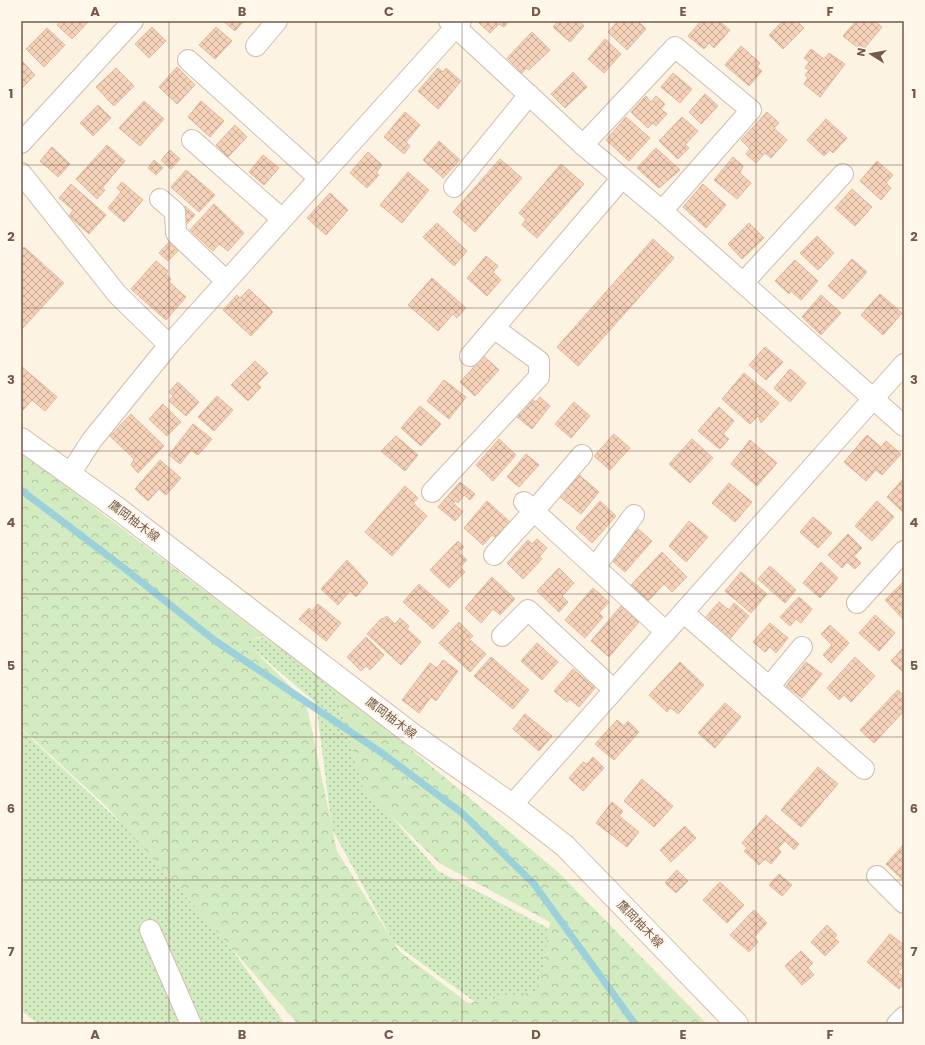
<svg xmlns="http://www.w3.org/2000/svg" width="925" height="1045" viewBox="0 0 925 1045" font-family="Poppins,'Noto Sans JP',sans-serif">
  <style>
    .grass { fill: url(#grass-dots) }
    .forest { fill: url(#forest-crowns) }
    .lines { fill: none; stroke-linecap: round; stroke-linejoin: round }
    .stream { stroke: #9cd0da; stroke-width: 7 }
    .building { fill: url(#building-cross-hatch); stroke: #e7b799 }
    .street-casing { stroke: #d1bdac; stroke-width: 22 }
    .secondary-casing { stroke: #d4bca9; stroke-width: 24 }
    .street { stroke: #fff; stroke-width: 20 }
    .secondary { stroke: #fff; stroke-width: 22 }
    .grid { fill: none; stroke: #765948; stroke-width: 1; stroke-opacity: 0.55 }
    .labels { text-anchor: middle; stroke-width: 4; stroke-linejoin: round; paint-order: stroke }
    .street-label { font-size: 12px; fill: #765948; stroke: #fff7ea }
    .neatline { fill: none; stroke: #765948; stroke-width: 1.5 }
    .grid-label { font-size: 13px; text-anchor: middle; font-weight: bold; fill: #765948 }
  </style>
  <defs>
    <pattern id="grass-dots" width="8" height="8" patternUnits="userSpaceOnUse"><rect width="8" height="8" fill="#d2ebc1"/><path d="M2 2h.1M6 6h.1" fill="none" stroke="#afc19f" stroke-width="1.8" stroke-linecap="round"/></pattern>
    <pattern id="forest-crowns" width="20" height="18" patternUnits="userSpaceOnUse"><rect width="20" height="18" fill="#d2ebc1"/><path d="M2 6a3 3 0 1 1 6 0M12 15a3 3 0 1 1 6 0" fill="none" stroke="#afc19f"/></pattern>
    <pattern id="building-cross-hatch" width="8" height="8" patternUnits="userSpaceOnUse"><rect width="8" height="8" fill="#f4d1b9"/><path d="M0 0l8 8M0 8l8-8" fill="none" stroke="#caad98"/></pattern>
  </defs>
  <rect width="100%" height="100%" fill="#fdf3e3"/>
  <!-- grass -->
  <g class="grass">
    <path d="M264 637 334 685 361 781 438 871 550 929 539 991 475 1002 394 943 332 829 316 703 245 642Z"/>
    <path d="M21 729 125 827 231 948 285 1024H38L21 1010Z"/>
  </g>
  <!-- forest -->
  <path class="forest" d="M21 452 264 636 246 642 306 702 337 851 399 951 468 1003 539 991 550 922 439 863 363 788 334 685 558 872 707 1024H298L106 806 21 728Z"/>
  <g class="lines">
    <!-- stream -->
    <path class="stream" d="M21 490 124 568 214 640 382 753 462 813 534 884 635 1024"/>
  </g>
  <!-- building -->
  <g class="building">
    <path d="M61 21H89L72 39 57 25Z"/>
    <path d="M223 21H244L235 31Z"/>
    <path d="M481 21H509L504 27 499 24 490 33 479 23Z"/>
    <path d="M558 21H579L584 26 570 42 553 27Z"/>
    <path d="M618 21H638L646 29 627 50 608 32Z"/>
    <path d="M701 21H719L730 30 714 48 709 43 704 49 688 36Z"/>
    <path d="M783 21H797L804 28 783 49 769 35Z"/>
    <path d="M856 21H875L882 27 862 51 843 36Z"/>
    <path d="M152 27 166 41 149 58 135 44Z"/>
    <path d="M216 27 232 41 215 59 199 45Z"/>
    <path d="M47 28 65 45 44 67 26 49Z"/>
    <path d="M532 32 550 50 529 70 526 68 522 73 507 58Z"/>
    <path d="M605 39 621 54 604 73 588 59Z"/>
    <path d="M741 46 760 63 757 67 762 71 749 86 725 65Z"/>
    <path d="M811 49 824 59 829 53 845 64 820 97 804 84 808 78 805 75 809 70 805 68 809 62 804 58Z"/>
    <path d="M23 62 35 75 21 89V64Z"/>
    <path d="M177 67 195 85 177 104 159 87Z"/>
    <path d="M116 68 134 86 114 106 96 87Z"/>
    <path d="M438 68 443 72 446 68 461 81 438 109 418 91Z"/>
    <path d="M573 72 587 87 565 108 551 94Z"/>
    <path d="M673 73 692 89 680 103 661 87Z"/>
    <path d="M705 94 718 106 701 124 689 112Z"/>
    <path d="M646 96 651 102 656 96 665 104 661 109 667 114 656 126 653 123 648 128 631 112Z"/>
    <path d="M144 101 164 119 140 146 119 128Z"/>
    <path d="M201 101 224 121 210 137 188 117Z"/>
    <path d="M98 105 111 118 93 136 80 123Z"/>
    <path d="M405 112 420 125 406 142 410 146 404 154 384 137Z"/>
    <path d="M767 112 779 123 774 128 787 140 771 158 765 153 756 163 746 154 750 149 741 140Z"/>
    <path d="M626 117 650 138 629 161 606 140Z"/>
    <path d="M682 117 698 131 685 145 689 148 678 159 659 141Z"/>
    <path d="M826 119 847 138 833 153 830 150 824 156 807 140Z"/>
    <path d="M235 125 247 137 228 157 216 145Z"/>
    <path d="M439 141 460 160 443 178 423 160Z"/>
    <path d="M107 145 125 161 102 188 105 190 97 199 76 179Z"/>
    <path d="M52 147 70 164 58 177 40 161Z"/>
    <path d="M656 148 680 170 659 188 637 168Z"/>
    <path d="M170 150 180 159 171 169 161 160Z"/>
    <path d="M368 152 382 165 376 173 379 175 367 188 350 173Z"/>
    <path d="M263 155 279 168 264 185 249 172Z"/>
    <path d="M733 157 743 166 740 173 751 183 737 199 714 180Z"/>
    <path d="M500 159 522 178 475 232 453 212Z"/>
    <path d="M154 160 163 168 156 175 148 168Z"/>
    <path d="M877 161 893 175 886 183 891 188 881 200 860 181Z"/>
    <path d="M561 164 584 184 537 238 522 225 526 219 519 213Z"/>
    <path d="M186 170 215 195 199 212 171 187Z"/>
    <path d="M408 172 429 190 402 223 380 205Z"/>
    <path d="M122 182 143 200 124 222 108 208 121 192 117 188Z"/>
    <path d="M71 184 106 215 89 234 69 216 73 210 59 198Z"/>
    <path d="M703 184 726 205 706 228 683 207Z"/>
    <path d="M852 189 872 207 855 226 835 208Z"/>
    <path d="M330 193 348 210 326 235 307 218Z"/>
    <path d="M214 204 244 233 228 251 219 244 213 251 190 230Z"/>
    <path d="M185 206 195 215 184 227 182 210Z"/>
    <path d="M437 223 467 251 454 266 423 237Z"/>
    <path d="M749 223 764 238 742 259 728 244Z"/>
    <path d="M817 236 834 253 818 270 800 253Z"/>
    <path d="M653 239 674 258 578 366 557 347Z"/>
    <path d="M169 242 178 251 168 261 159 253Z"/>
    <path d="M24 247 64 283 21 330V250Z"/>
    <path d="M486 256 498 266 493 272 501 280 487 296 467 278Z"/>
    <path d="M852 259 867 272 843 299 828 286Z"/>
    <path d="M795 260 818 281 801 300 791 291 789 294 775 281Z"/>
    <path d="M156 261 168 271 166 274 171 279 169 282 186 297 166 320 131 289Z"/>
    <path d="M432 278 466 308 457 318 453 314 438 331 408 305Z"/>
    <path d="M249 289 273 312 251 336 223 310 237 295 240 298Z"/>
    <path d="M880 294 902 313 883 335 861 315Z"/>
    <path d="M821 295 841 313 821 335 802 317Z"/>
    <path d="M765 347 783 362 766 380 749 365Z"/>
    <path d="M484 356 499 370 475 396 460 382Z"/>
    <path d="M255 361 268 373 257 384 261 387 248 401 231 385Z"/>
    <path d="M21 366 57 397 45 411 32 400 23 410 21 409Z"/>
    <path d="M790 369 806 383 790 402 774 388Z"/>
    <path d="M744 373 779 403 761 423 758 416 750 424 722 399Z"/>
    <path d="M444 380 466 397 449 419 427 401Z"/>
    <path d="M178 382 199 402 186 416 169 401 173 396 169 392Z"/>
    <path d="M217 396 233 410 214 431 198 417Z"/>
    <path d="M540 397 550 406 532 429 516 416 531 398 536 402Z"/>
    <path d="M574 402 590 416 571 438 555 424Z"/>
    <path d="M163 404 181 422 167 436 149 419Z"/>
    <path d="M420 406 441 424 421 446 401 428Z"/>
    <path d="M719 407 734 421 723 434 729 439 720 449 698 431Z"/>
    <path d="M131 414 164 446 138 473 131 465 134 459 110 436Z"/>
    <path d="M193 424 212 439 198 455 191 450 180 464 169 455Z"/>
    <path d="M614 434 630 448 610 470 594 456Z"/>
    <path d="M867 435 881 447 886 441 901 454 882 475 876 470 866 481 844 462Z"/>
    <path d="M396 436 418 455 405 471 381 451Z"/>
    <path d="M499 439 516 455 493 481 476 465Z"/>
    <path d="M692 439 713 458 690 483 669 464Z"/>
    <path d="M750 440 777 463 757 486 731 464Z"/>
    <path d="M526 454 539 465 519 487 507 477Z"/>
    <path d="M160 460 181 478 166 495 159 489 148 501 135 489Z"/>
    <path d="M578 474 599 492 581 514 559 496Z"/>
    <path d="M904 478V513L887 497Z"/>
    <path d="M460 482 475 494 470 500 464 495 458 503 455 501 453 503 463 512 455 521 438 507Z"/>
    <path d="M729 483 752 502 735 522 712 503Z"/>
    <path d="M405 486 418 498 413 503 427 516 392 556 365 532Z"/>
    <path d="M487 501 510 522 496 538 492 535 483 545 464 528Z"/>
    <path d="M600 501 616 516 592 543 576 528Z"/>
    <path d="M877 501 894 517 872 541 855 526Z"/>
    <path d="M813 517 832 533 818 548 800 532Z"/>
    <path d="M689 521 708 537 686 562 669 546Z"/>
    <path d="M636 527 652 541 625 572 609 558Z"/>
    <path d="M848 534 862 548 854 556 861 563 855 569 847 562 842 568 828 555Z"/>
    <path d="M537 539 547 548 539 557 542 559 523 579 507 563 528 540 532 544Z"/>
    <path d="M458 541 464 547 459 552 467 560 460 567 465 572 449 588 430 570Z"/>
    <path d="M662 552 687 577 672 592 664 584 648 601 631 585Z"/>
    <path d="M347 560 368 583 356 597 350 591 338 605 321 589Z"/>
    <path d="M821 562 838 578 820 598 803 583Z"/>
    <path d="M770 566 796 590 785 603 758 579Z"/>
    <path d="M559 568 574 583 562 596 568 602 559 612 537 591Z"/>
    <path d="M741 572 767 594 751 613 725 591Z"/>
    <path d="M492 577 515 599 500 615 493 609 481 623 465 608Z"/>
    <path d="M904 581V618L903 619 885 600Z"/>
    <path d="M419 584 449 611 433 629 403 602Z"/>
    <path d="M593 588 609 602 599 613 603 617 585 638 565 620Z"/>
    <path d="M799 597 812 609 801 623 796 619 790 626 780 617Z"/>
    <path d="M719 602 729 610 734 603 749 616 729 640 704 619Z"/>
    <path d="M318 604 341 623 326 641 299 619 309 608 312 611Z"/>
    <path d="M621 606 639 622 609 657 591 641Z"/>
    <path d="M875 615 895 633 879 651 859 633Z"/>
    <path d="M387 616 395 624 400 618 409 626 407 629 421 642 401 665 367 634 382 618 383 619Z"/>
    <path d="M459 622 473 636 469 639 486 654 470 672 439 643Z"/>
    <path d="M770 623 788 638 776 653 770 647 765 652 753 642Z"/>
    <path d="M830 625 849 643 831 663 823 655 832 645 821 634Z"/>
    <path d="M366 637 384 655 370 670 366 666 361 671 347 657Z"/>
    <path d="M537 643 558 662 542 680 521 661Z"/>
    <path d="M904 647V673L891 661Z"/>
    <path d="M491 657 529 690 513 709 474 676Z"/>
    <path d="M855 657 875 676 851 702 844 695 839 700 827 688Z"/>
    <path d="M443 660 458 671 436 701 431 697 419 713 402 700 430 663 437 668Z"/>
    <path d="M680 662 704 685 678 714 671 708 667 712 649 695Z"/>
    <path d="M806 662 822 674 802 698 786 686Z"/>
    <path d="M573 669 595 688 579 707 570 699 567 702 554 691Z"/>
    <path d="M898 690 904 696V711L874 743 860 730Z"/>
    <path d="M725 703 741 717 715 748 698 733Z"/>
    <path d="M525 714 552 736 539 751 513 729Z"/>
    <path d="M617 720 624 726 628 721 639 732 614 760 595 744Z"/>
    <path d="M593 757 604 768 583 791 569 778 583 762 587 764Z"/>
    <path d="M818 767 838 784 801 827 781 810Z"/>
    <path d="M642 779 673 806 654 827 624 801Z"/>
    <path d="M612 802 623 811 619 816 639 832 627 847 596 823Z"/>
    <path d="M766 815 799 844 794 850 785 841 778 848 781 852 771 864 765 859 759 865 744 851 747 848 742 843Z"/>
    <path d="M685 826 696 838 671 862 660 850Z"/>
    <path d="M904 844V881L886 864Z"/>
    <path d="M677 870 688 881 676 893 665 883Z"/>
    <path d="M779 874 792 885 782 896 769 885Z"/>
    <path d="M720 882 744 905 727 923 703 900Z"/>
    <path d="M754 910 767 923 754 937 758 942 749 952 730 935Z"/>
    <path d="M827 925 837 935 834 938 839 942 825 956 811 942Z"/>
    <path d="M890 934 904 945V965L898 972 904 977V983L899 989 867 962Z"/>
    <path d="M801 951 813 963 808 968 814 975 802 985 785 966Z"/>
  </g>
  <g class="lines">
    <!-- street casing -->
    <g class="street-casing">
      <g id="street">
        <path d="M449 21 583 145 662 211 904 426"/>
        <path d="M256 46 277 21"/>
        <path d="M188 60 319 178"/>
        <path d="M192 140 282 219"/>
        <path d="M21 143 133 21"/>
        <path d="M583 145 675 47 751 110 662 211"/>
        <path d="M21 173 117 294 169 345"/>
        <path d="M454 187 529 95"/>
        <path d="M160 199 175 212 176 233 226 281"/>
        <path d="M743 283 843 174"/>
        <path d="M470 356 622 178"/>
        <path d="M70 474 92 440 169 345 461 21"/>
        <path d="M432 492 539 377V361L495 329"/>
        <path d="M524 502 666 632"/>
        <path d="M494 555 534 511 582 455"/>
        <path d="M595 567 634 515"/>
        <path d="M857 603 904 551"/>
        <path d="M684 613 864 769"/>
        <path d="M502 636 528 610 614 690"/>
        <path d="M769 687 802 647"/>
        <path d="M512 805 904 364"/>
        <path d="M877 876 904 903"/>
        <path d="M150 930 191 1024"/>
        <path d="M897 1024 904 1017"/>
      </g>
    </g>
    <!-- secondary casing -->
    <g class="secondary-casing">
      <path id="secondary" d="M21 439 117 508 413 735 512 805 565 846 737 1024"/>
    </g>
    <!-- street -->
    <use href="#street" class="street"/>
    <!-- secondary -->
    <use href="#secondary" class="secondary"/>
  </g>
  <!-- grid -->
  <path class="grid" d="M169 21V1024M316 21V1024M462 21V1024M609 21V1024M756 21V1024M21 165H904M21 308H904M21 451H904M21 594H904M21 737H904M21 880H904"/>
  <g class="labels">
    <!-- street labels -->
    <g class="street-label">
      <text transform="translate(134 521) rotate(37)" y="4">鷹岡柚木線</text>
      <text transform="translate(391 718) rotate(37)" y="4">鷹岡柚木線</text>
      <text transform="translate(640 924) rotate(46)" y="4">鷹岡柚木線</text>
    </g>
  </g>
  <!-- border -->
  <rect width="925" height="1045" fill="none" stroke="#fff7ea" stroke-width="44"/>
  <!-- north arrow -->
  <g transform="translate(871 54) rotate(281)" stroke="#fff7ea" stroke-width="3" paint-order="stroke">
  <path d="M0-3L7 15L0 10L-7 15Z" fill="#765948"/>
  <text y="-6" font-size="11" font-weight="bold" text-anchor="middle" fill="#765948">N</text>
  </g>
  <rect x="22" y="22" width="881" height="1001" class="neatline"/>
  <g class="grid-label">
    <text x="95" y="16">A</text>
    <text x="242" y="16">B</text>
    <text x="389" y="16">C</text>
    <text x="536" y="16">D</text>
    <text x="683" y="16">E</text>
    <text x="830" y="16">F</text>
    <text x="11" y="98">1</text>
    <text x="914" y="98">1</text>
    <text x="11" y="241">2</text>
    <text x="914" y="241">2</text>
    <text x="11" y="384">3</text>
    <text x="914" y="384">3</text>
    <text x="11" y="527">4</text>
    <text x="914" y="527">4</text>
    <text x="11" y="670">5</text>
    <text x="914" y="670">5</text>
    <text x="11" y="813">6</text>
    <text x="914" y="813">6</text>
    <text x="11" y="956">7</text>
    <text x="914" y="956">7</text>
    <text x="95" y="1039">A</text>
    <text x="242" y="1039">B</text>
    <text x="389" y="1039">C</text>
    <text x="536" y="1039">D</text>
    <text x="683" y="1039">E</text>
    <text x="830" y="1039">F</text>
  </g>
</svg>
